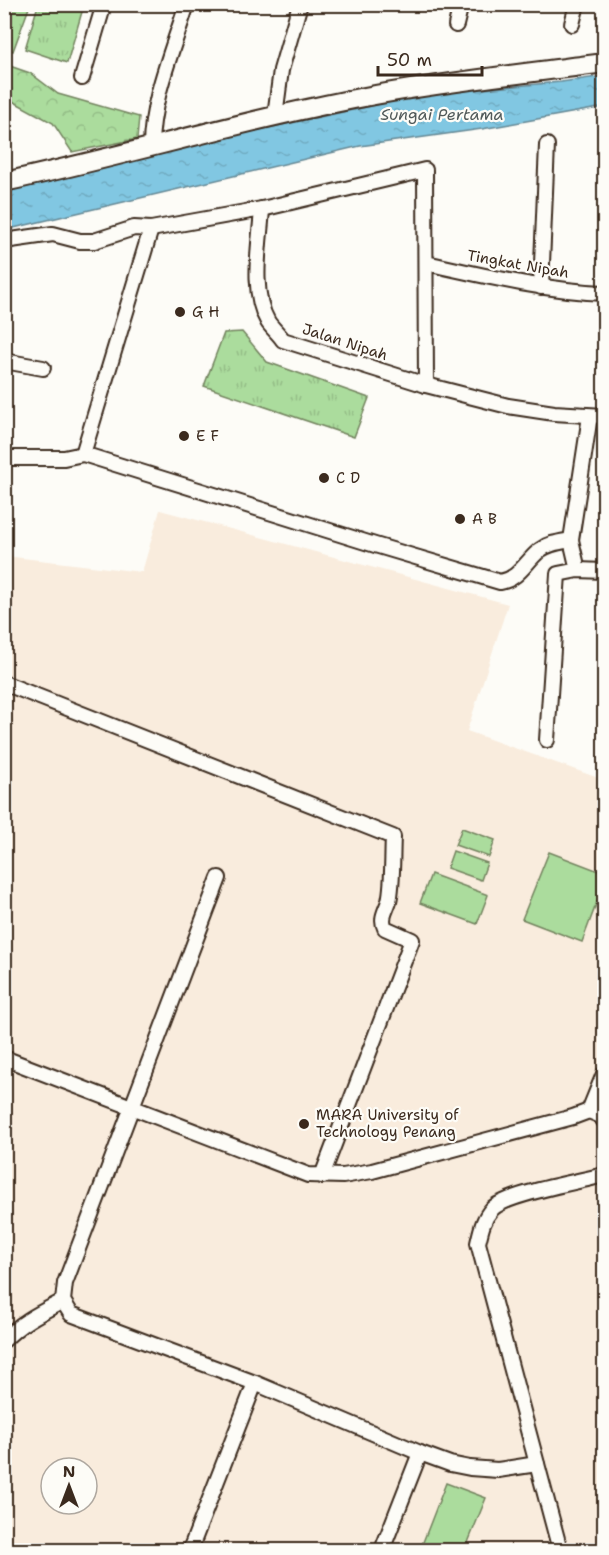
<svg xmlns="http://www.w3.org/2000/svg" width="609" height="1555" viewBox="0 0 609 1555" font-family="'Shantell Sans',sans-serif">
  <style>
    .built { fill: #f9ecdd; fill-rule: evenodd }
    .forest { fill: url(#forest-crowns); stroke: #73835e; stroke-width: 1.5 }
    .park { fill: url(#park-tufts); stroke: #73835e; stroke-width: 1.5 }
    .pitch { fill: #abdc9d; stroke: #73835e; stroke-width: 1.5 }
    .water { fill: url(#water-ripples); stroke: #658894; stroke-width: 1.5 }
    .lines { fill: none; stroke-linecap: round; stroke-linejoin: round }
    .street-casing { stroke: #3b2a1e; stroke-width: 18 }
    .secondary-casing { stroke: #3b2a1e; stroke-width: 22 }
    .street { stroke: #fdfcf7; stroke-width: 14 }
    .secondary { stroke: #fdfcf7; stroke-width: 18 }
    .poi-dot { fill: #3b2a1e; stroke: #fdfcf7; stroke-width: 2 }
    .labels { text-anchor: middle; stroke-width: 4.5; stroke-linejoin: round; paint-order: stroke }
    .street-label { font-size: 15px; fill: #3b2a1e; stroke: #fdfcf7 }
    .poi-label { font-size: 15px; fill: #3b2a1e; stroke: #fdfcf7; text-anchor: start }
    .water-label { font-size: 16px; font-style: italic; fill: #505959; stroke: #fdfcf7 }
  </style>
  <defs>
    <pattern id="forest-crowns" width="20" height="18" patternUnits="userSpaceOnUse" patternTransform="scale(1.5)"><rect width="20" height="18" fill="#abdc9d"/><path d="M2 6a3 3 0 1 1 6 0M12 15a3 3 0 1 1 6 0" fill="none" stroke="#94bd87"/></pattern>
    <pattern id="park-tufts" width="24" height="20" patternUnits="userSpaceOnUse" patternTransform="scale(1.5)"><rect width="24" height="20" fill="#abdc9d"/><path d="M3 7l-1-3M5 7V3M7 7l1-3M15 17l-1-3M17 17v-4M19 17l1-3" fill="none" stroke="#94bd87"/></pattern>
    <pattern id="water-ripples" width="26" height="14" patternUnits="userSpaceOnUse" patternTransform="scale(1.5)"><rect width="26" height="14" fill="#81c7e2"/><path d="M2 4q2-2 4 0t4 0M15 11q2-2 4 0t4 0" fill="none" stroke="#70abc1"/></pattern>
  </defs>
  <rect width="100%" height="100%" fill="#fdfcf7"/>
  <filter id="ink" filterUnits="userSpaceOnUse"><feTurbulence type="fractalNoise" baseFrequency=".0167" numOctaves="2"/><feDisplacementMap in="SourceGraphic" scale="12" xChannelSelector="R" yChannelSelector="G"/><feConvolveMatrix kernelMatrix="1 2 1 2 8 2 1 2 1" color-interpolation-filters="sRGB"/></filter>
  <g filter="url(#ink)">
    <!-- built -->
    <path class="built" d="M160 510 508 604 467 731 604 780V1550H5V556L142 572ZM51 1468H87V1504H51Z"/>
    <!-- forest -->
    <path class="forest" d="M4 64 30 73 58 94 139 117 137 139 72 152 53 123 5 97Z"/>
    <!-- park -->
    <g class="park">
      <path d="M5 4 30 5 13 51 5 48Z"/>
      <path d="M38 5H84L67 63 25 49Z"/>
      <path d="M242 332 267 362 369 398 354 437 204 386 224 333Z"/>
    </g>
    <!-- pitch -->
    <g class="pitch">
      <path d="M462 828 495 840 489 857 455 845Z"/>
      <path d="M453 851 487 863 481 880 447 868Z"/>
      <path d="M549 852 604 873V883L582 942 522 919Z"/>
      <path d="M431 874 488 895 477 924 420 903Z"/>
      <path d="M446 1483 486 1498 465 1550H420Z"/>
    </g>
    <!-- water -->
    <path class="water" d="M604 76V107L482 129 360 146 5 230 4 189 88 172 167 151 226 137 404 99 449 92 561 82Z"/>
    <g class="lines">
      <!-- street casing -->
      <g class="street-casing">
        <g id="street">
          <path d="M572 24 577 4"/>
          <path d="M456 25 461 4"/>
          <path d="M82 78 104 4"/>
          <path d="M275 116 281 70 300 4"/>
          <path d="M151 147C151 100 173 49 187 4"/>
          <path d="M262 209C260 243 250 291 268 322 272 328 279 334 283 340L426 385 508 406 554 413 604 416"/>
          <path d="M151 229 83 454 375 545 500 582C519 579 526 561 540 550 549 543 560 542 571 540"/>
          <path d="M4 241 53 234 80 241H94L134 228 151 229 262 209 425 170 426 385"/>
          <path d="M426 263C485 276 543 290 604 293"/>
          <path d="M541 287 547 145"/>
          <path d="M4 361 43 368"/>
          <path d="M4 458H64L83 454"/>
          <path d="M578 570 571 540 590 416"/>
          <path d="M4 683 393 837C392 855 393 885 389 901 386 911 380 918 385 928L412 940 322 1176"/>
          <path d="M547 740 558 574 578 570 604 571"/>
          <path d="M219 878 65 1283 63 1301 71 1314 255 1383 420 1453 450 1464 470 1468 498 1470 537 1464"/>
          <path d="M4 1058 308 1175 343 1176 372 1171 573 1117 589 1111 601 1116 604 1121"/>
          <path d="M589 1111 604 1074"/>
          <path d="M4 1340C21 1322 42 1312 63 1301"/>
          <path d="M190 1550 255 1383"/>
          <path d="M382 1550 420 1453"/>
          <path d="M560 1550 478 1243C481 1230 483 1219 492 1209 506 1194 582 1181 604 1175"/>
        </g>
      </g>
      <!-- secondary casing -->
      <g class="secondary-casing">
        <path id="secondary" d="M4 182C129 155 250 118 375 95 451 81 528 73 604 63"/>
      </g>
      <!-- street -->
      <use href="#street" class="street"/>
      <!-- secondary -->
      <use href="#secondary" class="secondary"/>
    </g>
  </g>
  <!-- markers -->
  <g class="poi-dot">
    <circle cx="180" cy="312" r="6"/>
    <circle cx="184" cy="436" r="6"/>
    <circle cx="324" cy="478" r="6"/>
    <circle cx="460" cy="519" r="6"/>
    <circle cx="304" cy="1124" r="6"/>
  </g>
  <g class="labels">
    <!-- street labels -->
    <g class="street-label">
      <text transform="translate(518 264) rotate(10)" y="5">Tingkat Nipah</text>
      <text transform="translate(345 342) rotate(18)" y="5">Jalan Nipah</text>
    </g>
    <!-- poi labels -->
    <g class="poi-label">
      <text x="192" y="317">G H</text>
      <text x="196" y="441">E F</text>
      <text x="336" y="483">C D</text>
      <text x="472" y="524">A B</text>
      <text x="316" y="1120">MARA University of<tspan x="316" dy="17">Technology Penang</tspan></text>
    </g>
    <!-- water labels -->
    <g class="water-label">
      <text x="442" y="120">Sungai Pertama</text>
    </g>
  </g>
  <!-- margin -->
  <rect width="609" height="1555" fill="none" stroke="#fdfcf7" stroke-width="24"/>
  <rect x="12" y="12" width="585" height="1531" fill="none" stroke="#3b2a1e" stroke-width="2" filter="url(#ink)"/>
  <!-- north arrow -->
  <g transform="translate(69 1486)"><circle r="28" fill="#fdfcf7" stroke="#afa8a0" stroke-width="1.5"/>
  <path d="M0-4.5L10 22L0 15L-10 22Z" fill="#3b2a1e"/>
  <text y="-9" font-size="16" font-weight="bold" text-anchor="middle" fill="#3b2a1e">N</text>
  </g>
  <!-- scale -->
  <path d="M378 66v9h104v-9" fill="none" stroke="#3b2a1e" stroke-width="3"/>
  <text x="387" y="66" font-size="18" fill="#3b2a1e" stroke="#fdfcf7" stroke-width="4.5" paint-order="stroke">50 m</text>
</svg>
